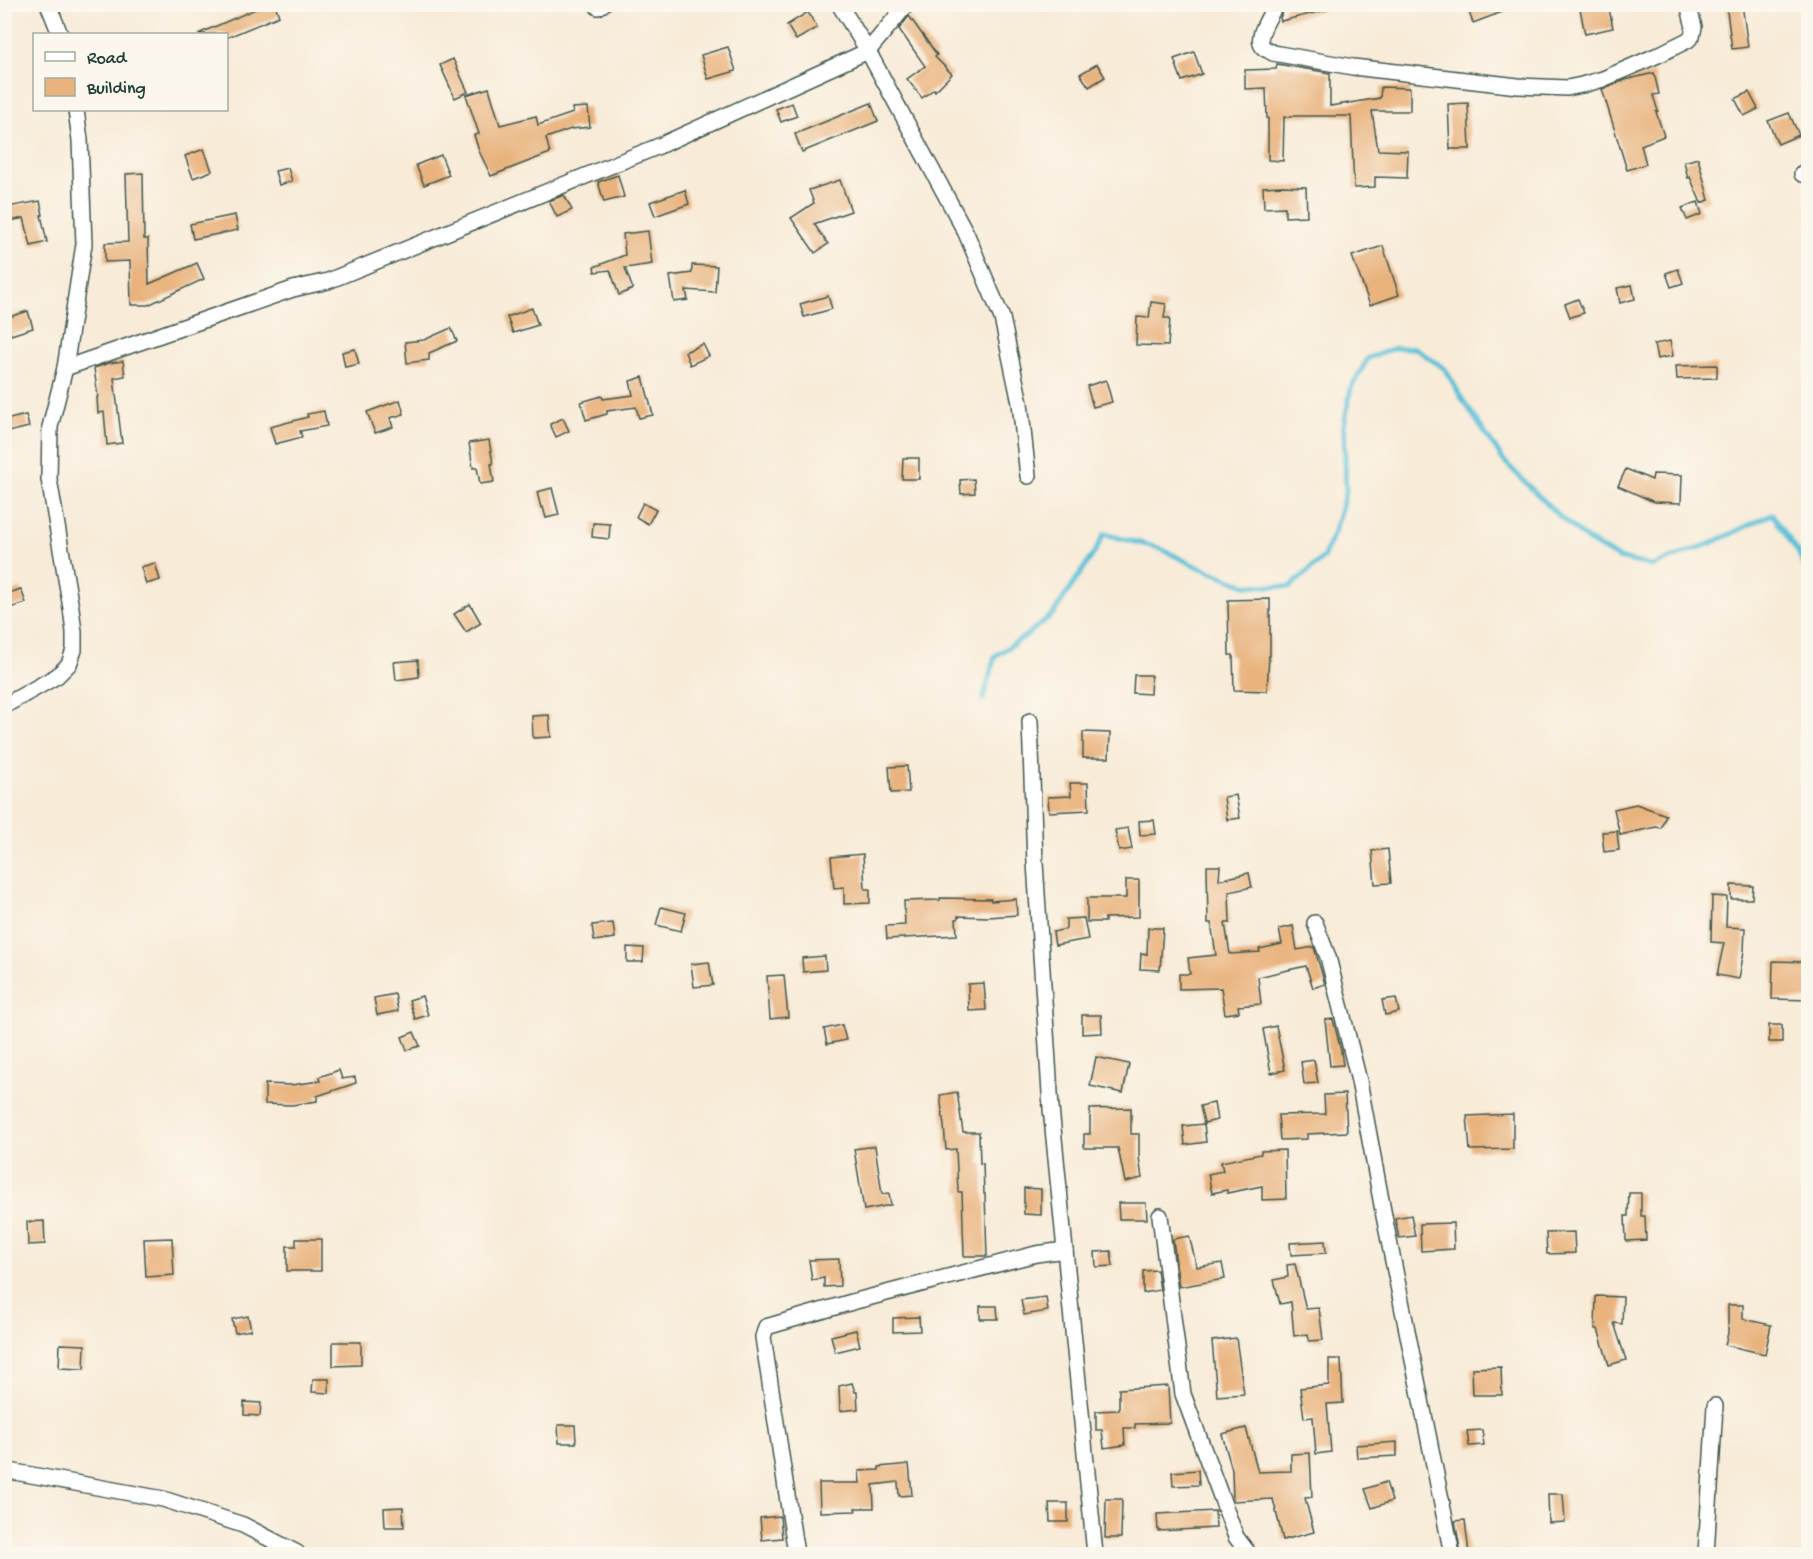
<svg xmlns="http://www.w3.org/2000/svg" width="1813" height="1559" viewBox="0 0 1813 1559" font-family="'Gochi Hand',sans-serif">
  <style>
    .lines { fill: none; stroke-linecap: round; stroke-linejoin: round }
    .stream { stroke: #59c0d7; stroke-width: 5 }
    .building { fill: #e9b37e }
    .street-casing { stroke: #40574d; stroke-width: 18 }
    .street { stroke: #fff; stroke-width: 15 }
  </style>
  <rect width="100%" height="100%" fill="#fbf7ec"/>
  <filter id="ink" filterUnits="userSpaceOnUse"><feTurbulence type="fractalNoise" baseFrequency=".0167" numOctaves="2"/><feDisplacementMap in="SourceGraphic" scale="12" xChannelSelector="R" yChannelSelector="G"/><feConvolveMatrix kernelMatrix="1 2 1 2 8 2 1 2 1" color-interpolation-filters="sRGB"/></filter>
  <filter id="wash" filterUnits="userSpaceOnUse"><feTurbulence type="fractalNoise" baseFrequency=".008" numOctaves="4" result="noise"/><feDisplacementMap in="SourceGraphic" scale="24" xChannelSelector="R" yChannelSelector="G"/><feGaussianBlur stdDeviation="1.35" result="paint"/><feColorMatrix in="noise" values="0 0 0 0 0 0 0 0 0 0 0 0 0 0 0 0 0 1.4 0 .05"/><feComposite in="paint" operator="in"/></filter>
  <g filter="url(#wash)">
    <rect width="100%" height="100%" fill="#f8ebd8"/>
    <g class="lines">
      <!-- stream -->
      <path class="stream" d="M983 699 995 656 1024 637 1053 614 1096 550 1104 534 1159 548 1196 566 1245 585 1290 587 1323 558 1335 530 1346 491 1344 425 1351 388 1368 358 1395 348H1415L1445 369 1464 402 1504 461 1559 516 1589 541 1618 558 1652 566 1714 542 1772 514 1798 552 1808 574"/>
    </g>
    <g id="blocks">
      <!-- building -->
      <g class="building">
        <path d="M267 4H275L279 16 226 38V34H198Z"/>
        <path d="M1286 4H1327V10L1281 21 1280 18Z"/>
        <path d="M1466 4H1518V6L1473 23Z"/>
        <path d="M1579 4H1608L1613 28 1585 34Z"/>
        <path d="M1726 4H1742L1748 47 1732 49Z"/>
        <path d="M808 12 817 28 796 40 787 25Z"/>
        <path d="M909 16 937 55 935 57 952 74 935 91 934 89 922 98 907 79 925 66 899 29Z"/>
        <path d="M728 47 736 71 708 79 701 55Z"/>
        <path d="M1194 52 1202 74 1182 81 1174 59Z"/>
        <path d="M453 59 468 92 455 98 440 65Z"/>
        <path d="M1097 64 1105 77 1089 87 1080 74Z"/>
        <path d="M1277 64 1330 73V106L1380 98 1381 87 1410 88V111H1372L1378 150 1408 151 1407 178 1375 177V187L1354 188 1351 116H1291V117H1284L1283 161 1268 160V118H1267L1266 88 1245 89V70L1276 69Z"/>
        <path d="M1654 73 1659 94 1653 95 1658 111 1656 112 1664 136 1641 145 1646 164 1627 170 1602 89 1625 80Z"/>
        <path d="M489 88 500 125 536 116 538 125 573 113 572 108 588 107 590 127 571 129 546 138 550 153 491 176 479 151 474 135 479 134 466 95Z"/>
        <path d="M1749 92 1758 109 1744 116 1735 99Z"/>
        <path d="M792 103 797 116 781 122 776 109Z"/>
        <path d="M871 103 878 121 802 152 795 134Z"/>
        <path d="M1468 103 1470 149H1450L1448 104Z"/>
        <path d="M1789 113 1799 135 1778 144 1768 121Z"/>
        <path d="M204 149 212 171 193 178 185 156Z"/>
        <path d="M441 155 449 175 424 185 416 165Z"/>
        <path d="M1698 158 1709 200 1701 203 1690 177 1688 178 1684 162Z"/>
        <path d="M288 168 292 181 279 185 275 171Z"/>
        <path d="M143 173 144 239H148L149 284 197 263 204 279 148 305H131L130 261 105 262V243L128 242 126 174Z"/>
        <path d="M618 175 624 197 604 202 598 182Z"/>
        <path d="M840 180 851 211 814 224 828 244 815 253 791 218 814 203 809 190Z"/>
        <path d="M1282 186 1306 187 1307 216 1285 217V207L1264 208 1263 187Z"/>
        <path d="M685 190 689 204 655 216 650 202Z"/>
        <path d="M564 195 572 210 557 217 549 201Z"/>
        <path d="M40 201 43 215H41L47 242 31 246 24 218 10 221 7 207Z"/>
        <path d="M1698 202 1702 214 1687 220 1682 208Z"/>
        <path d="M235 215 238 230 193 239 190 224Z"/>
        <path d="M648 231 652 264 625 268 633 289 619 295 610 270 595 272 594 267 625 255 623 234Z"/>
        <path d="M1383 246 1399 295 1370 305 1352 256Z"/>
        <path d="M692 265 717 266 715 292 686 290 688 300 674 302 670 276 692 273Z"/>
        <path d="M1678 269 1683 283 1671 287 1666 273Z"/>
        <path d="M1632 285 1635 299 1620 303 1617 288Z"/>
        <path d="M828 296 832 309 804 317 800 304Z"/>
        <path d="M1578 299 1584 313 1570 317 1565 304Z"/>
        <path d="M1151 302 1166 304 1164 318H1170L1168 346 1136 345 1137 317 1149 318Z"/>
        <path d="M532 308 538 325 513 333 507 317Z"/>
        <path d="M28 311 33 328 11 335 6 318Z"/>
        <path d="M451 328 457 341 429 353V360L407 363 405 342 424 340Z"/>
        <path d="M1670 341 1673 356 1657 359 1654 344Z"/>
        <path d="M703 344 709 356 690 365 685 352Z"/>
        <path d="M355 349 359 364 345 367 342 352Z"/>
        <path d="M123 361 125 376 114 378 122 443 107 445 104 412 98 413 97 397H98L94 368 109 363Z"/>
        <path d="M1717 365V378L1677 379 1676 366Z"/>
        <path d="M643 377 653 415 639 418 636 407 607 411V414L586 420 581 402 602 396 603 399 633 395 630 381Z"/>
        <path d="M1106 380 1112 402 1093 407 1087 386Z"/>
        <path d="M400 400 404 414 390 418 393 427 375 433 367 412Z"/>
        <path d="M324 411 327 426 300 431 302 437 275 444 270 427 308 417 307 414Z"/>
        <path d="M26 415 29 427 8 432 5 420Z"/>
        <path d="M563 418 569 431 556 437 550 424Z"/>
        <path d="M489 440 493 464H491L494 482 480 484 477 467 473 468 469 443Z"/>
        <path d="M903 458H919V479H902Z"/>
        <path d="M1626 469 1652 480 1653 474 1682 475 1681 503 1654 502 1618 486Z"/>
        <path d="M974 479 975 493 961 494 960 480Z"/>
        <path d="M552 488 559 515 546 518 543 507 541 508 537 492Z"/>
        <path d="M643 503 656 510 648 524 636 517Z"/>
        <path d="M593 523 610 524 609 539 592 537Z"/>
        <path d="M155 563 160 580 146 584 141 567Z"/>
        <path d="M21 589 26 603 10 608 6 594Z"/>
        <path d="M1270 599V656H1269L1267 691 1234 690 1233 655H1229L1228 600Z"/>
        <path d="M470 604 481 623 466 632 454 614Z"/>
        <path d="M418 660 419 677 396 680 394 662Z"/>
        <path d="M1134 675H1151L1150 694 1133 693Z"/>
        <path d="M549 715 551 737 533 738 532 716Z"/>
        <path d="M1083 732 1110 733 1109 758H1083Z"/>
        <path d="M907 766 909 792 891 793 889 767Z"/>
        <path d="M1070 783H1088L1089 810 1049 812 1048 797 1071 796Z"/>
        <path d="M1236 795 1240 818 1227 820 1224 797Z"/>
        <path d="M1636 804 1666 815 1661 828 1656 827 1620 835 1614 809Z"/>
        <path d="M1154 820 1156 834 1140 835 1139 821Z"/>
        <path d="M1128 828 1132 849 1119 851 1115 830Z"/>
        <path d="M1617 831 1619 850 1604 852 1602 832Z"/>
        <path d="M1388 849 1391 883 1375 884 1372 851Z"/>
        <path d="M863 854 865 889H870V903L844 904V887L834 888 831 857Z"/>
        <path d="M1207 866H1220L1219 880 1249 873 1252 887 1229 892 1230 923H1225L1230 954 1260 952 1259 949 1282 944 1279 929 1293 926 1297 950 1314 947 1325 984 1313 988 1306 966 1258 977 1261 1004 1238 1006 1239 1012 1225 1014 1221 988 1179 989V974H1190L1188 958 1216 955 1211 923H1208Z"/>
        <path d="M1126 880H1139V917L1105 918V922H1087V898H1126Z"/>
        <path d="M1731 885 1753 886 1752 899H1731Z"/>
        <path d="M1712 896 1727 897 1726 927 1745 928 1744 951 1739 979 1717 975 1724 943 1711 942Z"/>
        <path d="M940 898 991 899V901L1016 899 1017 915 988 917 958 916V919H956L957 935 887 939 886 926 905 925 904 901 940 900Z"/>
        <path d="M661 907 686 913 681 931 656 925Z"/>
        <path d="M1084 918 1088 939 1055 945 1053 932 1066 929V919Z"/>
        <path d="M613 923 615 938 594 941 592 925Z"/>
        <path d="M1148 928H1163L1160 970 1140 969 1141 953 1147 954Z"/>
        <path d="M627 947 644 948 643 962H627Z"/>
        <path d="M825 956 826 970 803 972 802 958Z"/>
        <path d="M1773 961 1809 962V1000L1772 999Z"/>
        <path d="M709 962 713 985 694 987 691 964Z"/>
        <path d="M784 975 788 1017 770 1019 767 976Z"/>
        <path d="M984 983 986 1010 969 1011 968 984Z"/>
        <path d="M395 994 398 1011 377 1015 374 998Z"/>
        <path d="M422 996 428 1015 415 1019 409 1000Z"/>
        <path d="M1396 998 1399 1012 1385 1015 1382 1000Z"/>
        <path d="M1082 1015H1101L1102 1033 1082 1034Z"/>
        <path d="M1333 1019 1341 1051 1343 1065 1330 1066 1325 1020Z"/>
        <path d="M842 1025 846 1040 827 1044 824 1029Z"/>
        <rect x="1769" y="1025" width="13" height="17"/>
        <path d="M1276 1026 1285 1070 1271 1073 1263 1029Z"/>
        <path d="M414 1032 420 1046 407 1050 402 1037Z"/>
        <path d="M1096 1057 1129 1064 1123 1093 1090 1086Z"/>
        <path d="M1314 1060 1318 1083 1304 1084 1301 1062Z"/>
        <path d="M339 1070 342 1079 355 1077 356 1083 317 1096V1101L292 1105 265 1104V1084L291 1085 320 1081 319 1077Z"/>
        <path d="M957 1092 963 1132H979L980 1164 983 1163 984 1194H985L987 1256H964L962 1192H958L956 1149 946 1150 944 1126 940 1095Z"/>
        <path d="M1345 1094 1347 1132 1307 1134V1139L1280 1140 1278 1115 1325 1114 1324 1095Z"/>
        <path d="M1214 1103 1217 1120 1204 1123 1200 1106Z"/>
        <path d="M1131 1108V1134H1139V1157L1142 1178 1125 1182 1118 1148H1084V1134H1090V1109Z"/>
        <path d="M1513 1114V1149L1470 1150 1467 1116Z"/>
        <path d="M1204 1124 1206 1142 1185 1145 1183 1126Z"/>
        <path d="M875 1146 882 1194 889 1193 891 1205 864 1210 854 1149Z"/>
        <path d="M1285 1150 1286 1199 1262 1200V1186L1227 1193V1190L1212 1193 1208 1174 1223 1171 1221 1162 1261 1154V1151Z"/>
        <path d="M1024 1188 1041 1189V1215L1024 1214Z"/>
        <path d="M1629 1193H1641V1216H1645L1646 1240 1626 1241 1625 1216H1628Z"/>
        <path d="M1118 1203H1146L1147 1219H1119Z"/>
        <path d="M1411 1215 1415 1236 1399 1238 1395 1218Z"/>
        <path d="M44 1221 45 1244 28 1245 27 1222Z"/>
        <path d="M1453 1223 1454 1249 1421 1251 1420 1224Z"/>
        <path d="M1574 1232 1575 1253 1547 1254 1546 1233Z"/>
        <path d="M1189 1236 1197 1267 1222 1263 1225 1279 1179 1287 1173 1239Z"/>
        <path d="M172 1238 174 1275 146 1277 144 1239Z"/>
        <path d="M296 1239H321V1271H287V1246H296Z"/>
        <path d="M1325 1241 1326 1253 1291 1255 1290 1243Z"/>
        <path d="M1111 1251 1113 1266 1096 1267 1095 1252Z"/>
        <path d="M839 1259 840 1286 824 1287V1278L812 1280 809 1260Z"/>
        <path d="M1295 1264 1306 1309 1319 1308 1323 1340 1309 1341 1308 1334 1294 1336 1291 1302 1280 1304 1274 1280 1288 1277 1287 1265Z"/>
        <path d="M1157 1270 1160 1290 1143 1293V1271Z"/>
        <path d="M1596 1296 1623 1297 1622 1324 1614 1323 1626 1360 1609 1365 1598 1329H1595Z"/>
        <path d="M1046 1297 1048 1311 1024 1315 1021 1300Z"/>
        <path d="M1728 1305H1743V1319L1771 1325 1765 1354 1725 1345 1728 1333Z"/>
        <path d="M980 1306H997L998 1319H980Z"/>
        <path d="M248 1316 251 1330 235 1333 232 1319Z"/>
        <path d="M919 1317 920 1331 893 1332V1318Z"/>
        <path d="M856 1330 860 1346 835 1352 831 1336Z"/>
        <path d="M1236 1338 1244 1394 1217 1396 1212 1341Z"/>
        <path d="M333 1342H361V1365L333 1366Z"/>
        <path d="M60 1344 85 1345 84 1369 59 1368Z"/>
        <path d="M1329 1359H1341L1343 1403 1327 1404 1331 1452 1316 1454 1313 1417 1304 1418 1300 1388 1329 1385Z"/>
        <path d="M1501 1367 1502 1395H1473L1472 1368Z"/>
        <path d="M313 1379H329V1393L312 1392Z"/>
        <path d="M852 1383 855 1392H857L858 1409 840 1411 839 1386Z"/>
        <path d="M1168 1386 1170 1423 1135 1424V1428H1124L1125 1445 1104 1448 1102 1430H1096V1411L1119 1410V1389Z"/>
        <path d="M244 1402 261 1403 260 1416 244 1415Z"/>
        <path d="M558 1425H575L576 1443H559Z"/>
        <path d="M1246 1428 1258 1472 1291 1471V1454L1310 1453 1312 1497 1305 1498 1314 1532 1283 1540 1273 1499 1233 1501 1232 1470 1222 1434Z"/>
        <path d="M1482 1430 1484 1445 1469 1446 1467 1431Z"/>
        <path d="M1397 1442V1456L1357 1458 1356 1445Z"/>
        <path d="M909 1464 912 1495 899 1496 898 1482 873 1485 874 1508H855L856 1511 820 1512 819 1483H860L859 1471 879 1470V1467Z"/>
        <path d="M1198 1470 1199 1485 1173 1486 1172 1472Z"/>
        <path d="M1386 1482 1392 1501 1372 1508 1365 1489Z"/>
        <path d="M1548 1494H1563L1565 1522 1549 1523Z"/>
        <path d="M1106 1499H1122L1121 1538H1105Z"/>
        <path d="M1049 1503H1068V1522H1050Z"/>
        <path d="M403 1507 404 1527H385L384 1508Z"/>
        <path d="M1215 1511 1216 1528 1158 1531 1157 1514Z"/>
        <path d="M780 1516 782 1538 762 1540 760 1518Z"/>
        <path d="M1465 1520 1469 1554H1461L1455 1521Z"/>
      </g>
    </g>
  </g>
  <g filter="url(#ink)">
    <use href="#blocks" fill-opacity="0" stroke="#40574d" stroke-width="1.5"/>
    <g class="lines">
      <!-- street casing -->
      <g class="street-casing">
        <g id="street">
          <path d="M48 4 60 34"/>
          <path d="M839 4 868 51 966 233 1002 318 1020 403 1028 476"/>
          <path d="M1276 4C1271 15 1253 39 1264 48 1267 50 1270 51 1273 53L1353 67 1518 86 1567 88 1582 85 1603 79 1658 55 1688 40 1692 36 1694 27 1688 4"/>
          <path d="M598 7 603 4"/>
          <path d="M1802 174 1808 169"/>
          <path d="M65 368 293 289 328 281 659 146 868 51 907 4"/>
          <path d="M4 706 57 676 69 664 74 650V632L71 608 49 479 50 427 65 368 84 244 80 140 76 110"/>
          <path d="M1030 721 1035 863 1051 1108 1095 1554"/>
          <path d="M1315 923 1328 957 1359 1081 1384 1216 1452 1554"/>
          <path d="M1160 1216 1183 1394 1236 1537 1249 1554"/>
          <path d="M4 1470 163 1499 243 1525 297 1553"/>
          <path d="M796 1554 763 1337 766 1327 852 1302 1036 1254 1065 1250"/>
          <path d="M1706 1554 1715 1406"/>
        </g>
      </g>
      <!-- street -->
      <use href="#street" class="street"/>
    </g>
  </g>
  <!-- margin -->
  <rect width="1813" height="1559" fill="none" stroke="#fbf7ec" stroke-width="24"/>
  <!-- legend -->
  <rect x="33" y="33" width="195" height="78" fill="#fbf7ec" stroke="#a3ada2" stroke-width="1.5"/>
  <rect x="45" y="52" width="30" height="9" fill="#ffffff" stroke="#a3ada2" stroke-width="1.5"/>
  <text x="87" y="63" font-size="18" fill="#1f3d34">Road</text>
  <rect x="45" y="78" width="30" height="18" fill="#e9b37e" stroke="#a3ada2" stroke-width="1.5"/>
  <text x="87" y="93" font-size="18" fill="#1f3d34">Building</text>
</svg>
